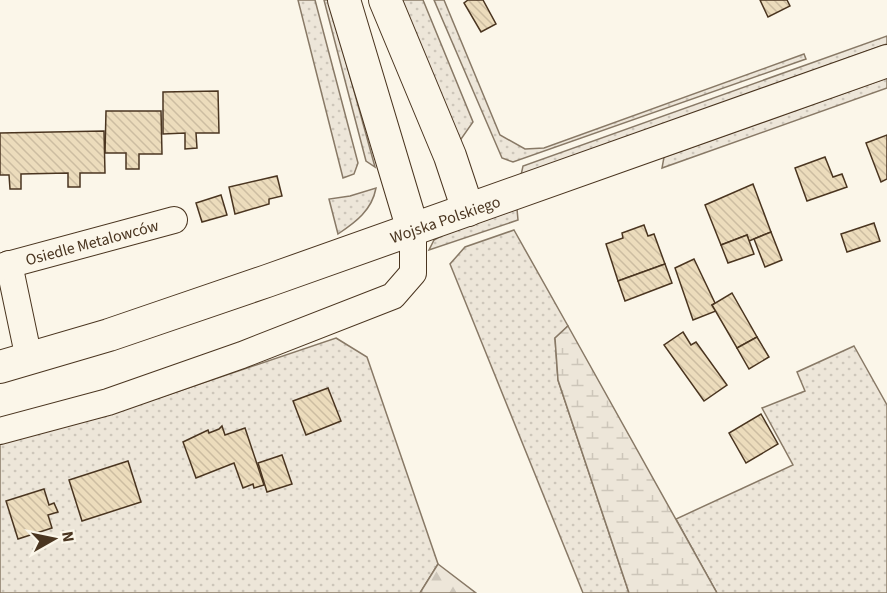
<svg xmlns="http://www.w3.org/2000/svg" width="887" height="593" viewBox="0 0 887 593" font-family="'Source Sans 3',sans-serif">
  <style>
    .grass { fill: url(#grass-dots); stroke: #887966; stroke-width: 1.5 }
    .forest { fill: url(#forest-firs); stroke: #887966; stroke-width: 1.5 }
    .wetland { fill: url(#wetland-marsh); stroke: #887966; stroke-width: 1.5 }
    .building { fill: url(#building-back-hatch); stroke: #4a3520; stroke-width: 1.5 }
    .lines { fill: none; stroke-linecap: round; stroke-linejoin: round }
    .minor-casing { stroke: #4a3520; stroke-width: 28 }
    .tertiary-casing { stroke: #4a3520; stroke-width: 34 }
    .minor { stroke: #fbf6e9; stroke-width: 26 }
    .tertiary { stroke: #fbf6e9; stroke-width: 32 }
    .labels { text-anchor: middle; stroke-width: 4.5; stroke-linejoin: round; paint-order: stroke }
    .street-label { font-size: 16px; fill: #4a3520; stroke: #fbf6e9 }
  </style>
  <defs>
    <pattern id="grass-dots" width="8" height="8" patternUnits="userSpaceOnUse" patternTransform="scale(1.5)"><rect width="8" height="8" fill="#ede6d9"/><path d="M2 2h.1M6 6h.1" fill="none" stroke="#cdc6ba" stroke-width="1.8" stroke-linecap="round"/></pattern>
    <pattern id="forest-firs" width="22" height="20" patternUnits="userSpaceOnUse" patternTransform="scale(1.5)"><rect width="22" height="20" fill="#ede6d9"/><path d="M5 1l3.5 6h-7zM16 11l3.5 6h-7z" fill="#cdc6ba"/></pattern>
    <pattern id="wetland-marsh" width="20" height="14" patternUnits="userSpaceOnUse" patternTransform="scale(1.5)"><rect width="20" height="14" fill="#ede6d9"/><path d="M1 5h8M5 5V1M11 12h8M15 12V8" fill="none" stroke="#cdc6ba"/></pattern>
    <pattern id="building-back-hatch" width="6" height="6" patternUnits="userSpaceOnUse" patternTransform="scale(1.5)"><rect width="6" height="6" fill="#ecdcbc"/><path d="M-1 5l2 2M0 0l6 6M5-1l2 2" fill="none" stroke="#ccbda1"/></pattern>
  </defs>
  <rect width="100%" height="100%" fill="#fbf6e9"/>
  <!-- grass -->
  <g class="grass">
    <path d="M298 0H315L358 163 354 174 343 178Z"/>
    <path d="M324 0H329L375 167 366 161Z"/>
    <path d="M401 0H423L473 122 459 142Z"/>
    <path d="M434 0H444L500 135 525 149 544 148 804 54 806 59 513 162 502 158Z"/>
    <path d="M887 36V44L521 175 523 166Z"/>
    <path d="M887 78V88L662 168 664 157Z"/>
    <path d="M376 188C372 210 356 222 338 234L329 199 350 196Z"/>
    <path d="M517 209 518 220 429 250 434 240 443 235Z"/>
    <path d="M514 230 568 326 555 338 558 380 629 593H583L450 264 465 247Z"/>
    <path d="M336 338 367 357 438 564 420 593H0V440L102 417Z"/>
    <path d="M854 346 887 405V593H717L676 519 793 465 762 408 805 391 797 372Z"/>
  </g>
  <!-- forest -->
  <path class="forest" d="M438 564 476 593H420Z"/>
  <!-- wetland -->
  <path class="wetland" d="M568 326 717 593H629L558 380 555 338Z"/>
  <!-- building -->
  <g class="building">
    <path d="M468 0H483L496 24 481 32 464 3Z"/>
    <path d="M760 0H787L790 6 768 17Z"/>
    <path d="M218 91 219 133H196L197 148 185 149V133L163 134V92Z"/>
    <path d="M106 111H161L162 154H139V169H126V153H105Z"/>
    <path d="M104 131 105 173H80V187H68V173L21 174V189H10L9 175H0V133Z"/>
    <path d="M887 135V179L881 182 866 143Z"/>
    <path d="M825 157 833 177 842 174 847 187 807 201 795 168Z"/>
    <path d="M277 176 282 196 269 199V204L235 214 229 187Z"/>
    <path d="M753 184 771 232 749 241 747 235 721 245 705 205Z"/>
    <path d="M221 195 227 215 202 222 196 203Z"/>
    <path d="M874 223 880 241 847 252 841 234Z"/>
    <path d="M644 225 648 236 654 234 665 264 618 281 606 244 623 238 622 233Z"/>
    <path d="M771 232 782 260 765 267 754 239Z"/>
    <path d="M747 235 754 254 728 263 721 245Z"/>
    <path d="M694 259 715 303 712 305 716 311 693 320 675 268Z"/>
    <path d="M665 264 672 283 625 301 618 281Z"/>
    <path d="M732 293 757 337 737 348 712 305Z"/>
    <path d="M683 332 691 345 696 342 727 385 704 401 664 345Z"/>
    <path d="M757 337 769 357 749 369 737 348Z"/>
    <path d="M328 388 341 421 306 435 293 401Z"/>
    <path d="M761 414 778 444 746 463 729 433Z"/>
    <path d="M222 426 225 435 245 428 264 485 254 488 253 484 243 488 234 463 196 478 183 442 208 430 209 433 219 429Z"/>
    <path d="M282 455 292 484 267 492 258 463Z"/>
    <path d="M128 461 141 502 82 521 69 480Z"/>
    <path d="M44 489 49 505 54 503 58 512 48 515 52 528 18 539 6 501Z"/>
  </g>
  <g class="lines">
    <!-- minor casing -->
    <g class="minor-casing">
      <g id="minor">
        <path d="M9 264 29 359"/>
        <path d="M0 267 174 220"/>
        <path d="M0 431 108 402 242 355 393 296 413 273V230"/>
      </g>
    </g>
    <!-- tertiary casing -->
    <g class="tertiary-casing">
      <g id="tertiary">
        <path d="M344 0 413 230"/>
        <path d="M385 0 450 156 468 210"/>
        <path d="M0 367 109 335 267 281 887 61"/>
      </g>
    </g>
    <!-- minor -->
    <use href="#minor" class="minor"/>
    <!-- tertiary -->
    <use href="#tertiary" class="tertiary"/>
  </g>
  <g class="labels">
    <!-- street labels -->
    <g class="street-label">
      <text transform="translate(445 219) rotate(-19)" y="6">Wojska Polskiego</text>
      <text transform="translate(92 242) rotate(-15)" y="6">Osiedle Metalowców</text>
    </g>
  </g>
  <!-- north arrow -->
  <g transform="translate(54 539) rotate(81)" stroke="#fbf6e9" stroke-width="4.5" paint-order="stroke">
  <path d="M0-4.5L10 22L0 15L-10 22Z" fill="#4a3520"/>
  <text y="-9" font-size="16" font-weight="bold" text-anchor="middle" fill="#4a3520">N</text>
  </g>
</svg>
